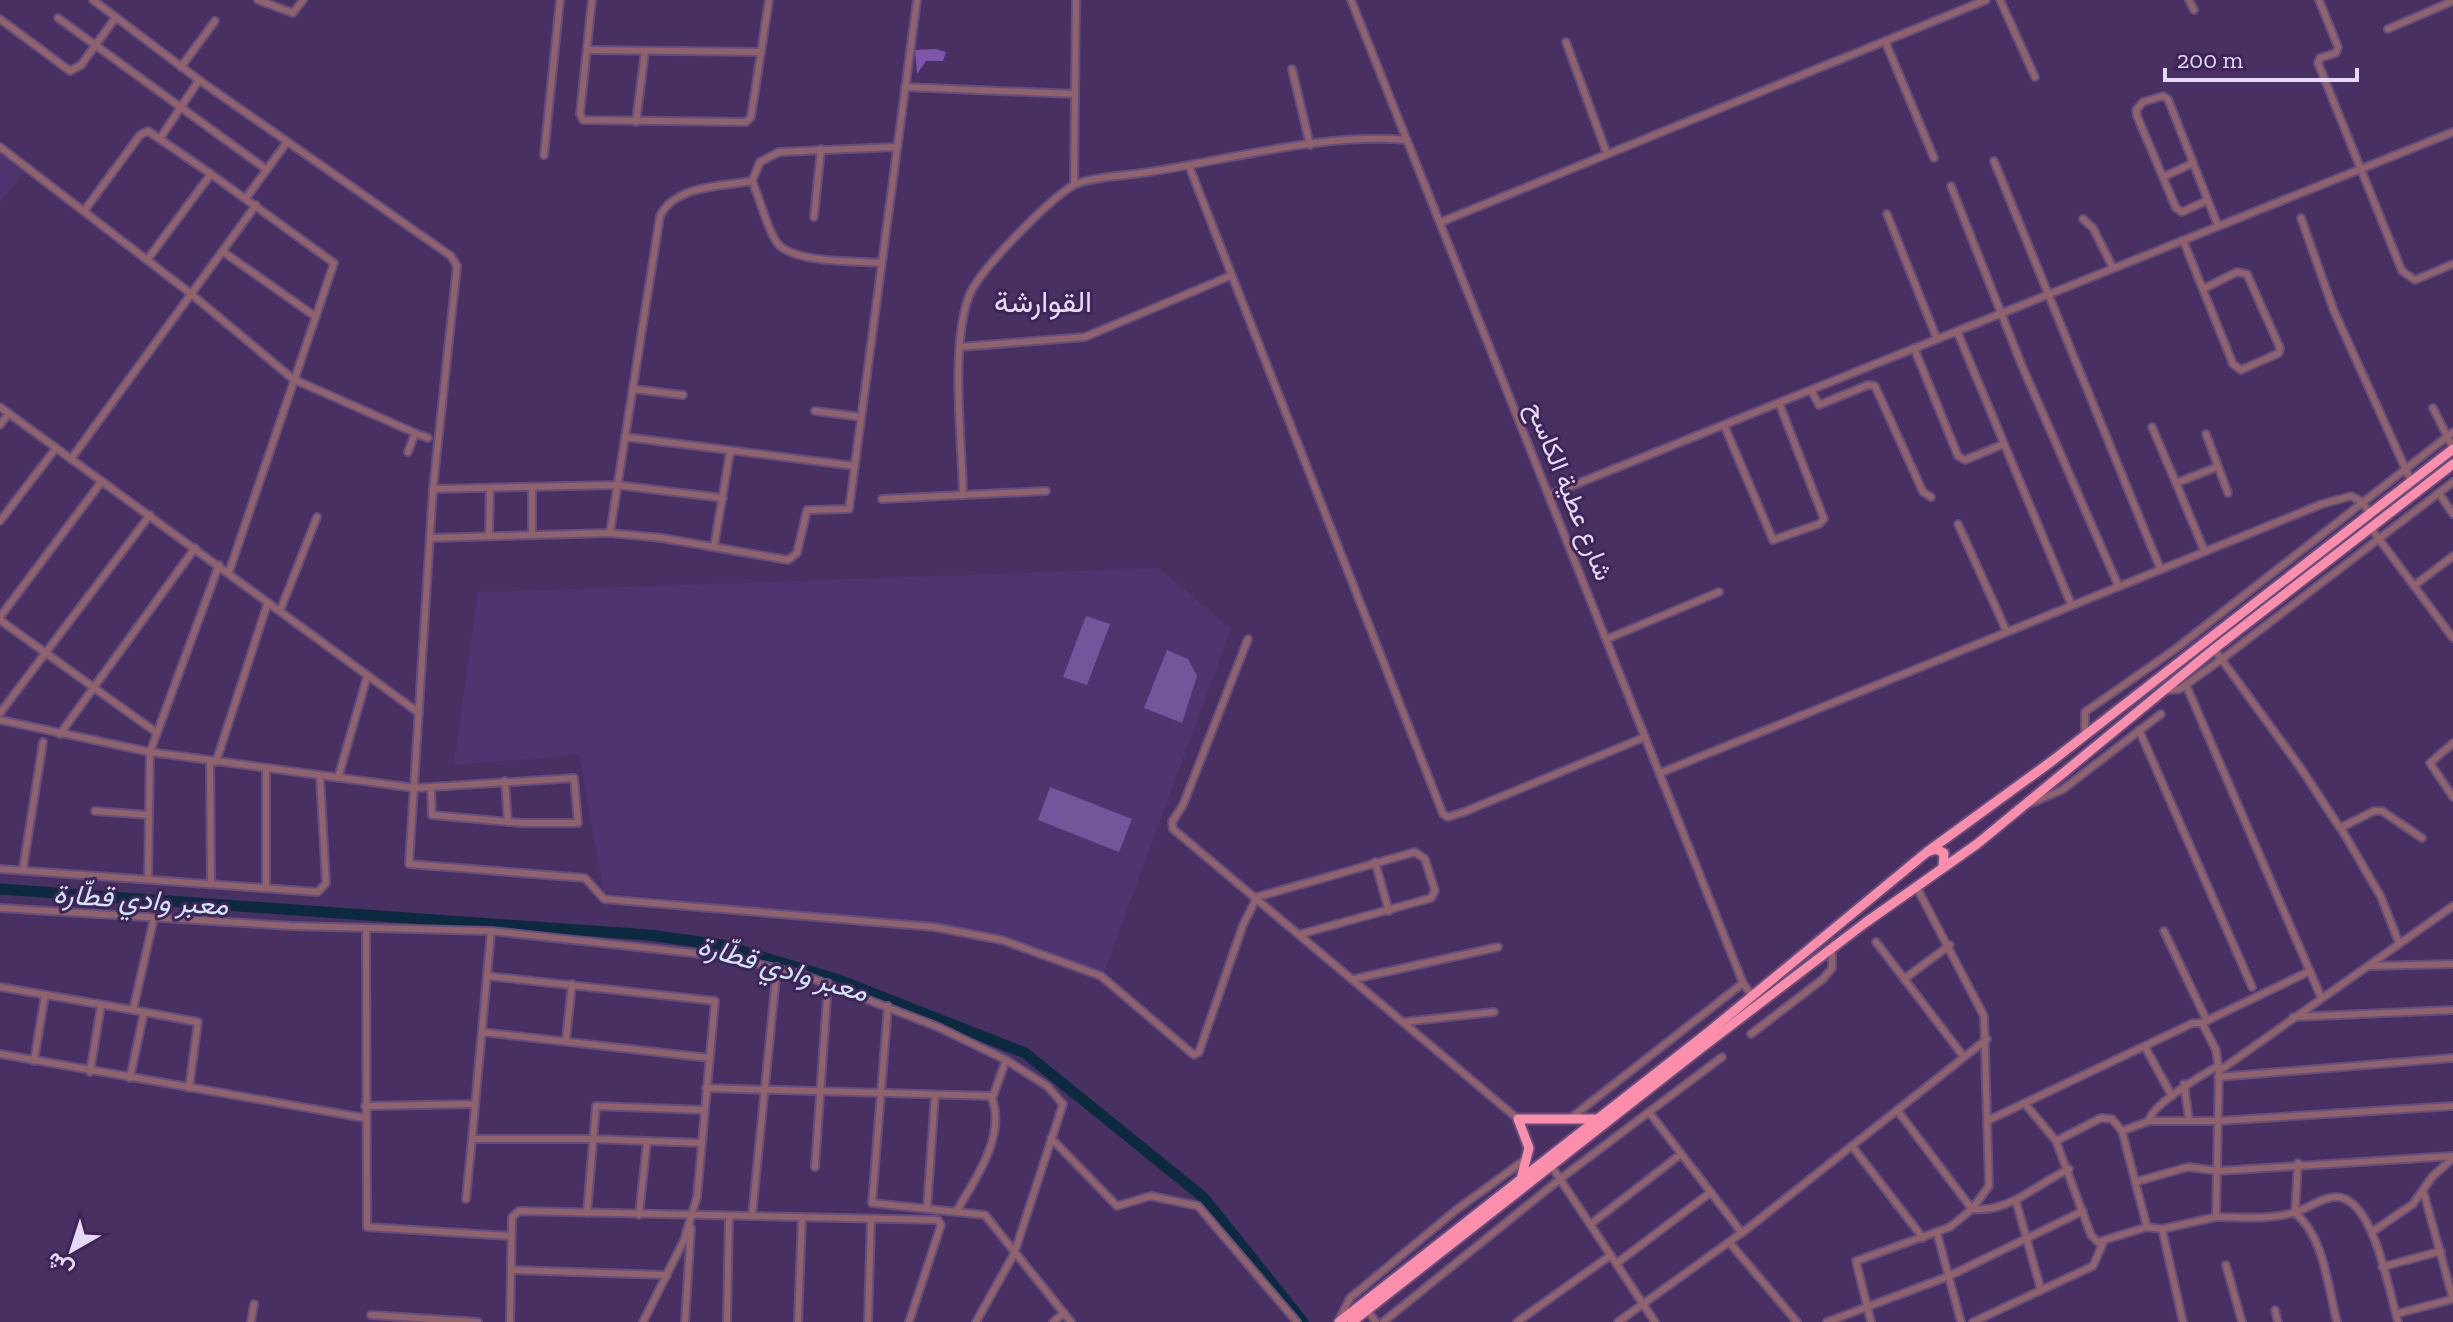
<svg xmlns="http://www.w3.org/2000/svg" width="2453" height="1322" viewBox="0 0 2453 1322" font-family="'Zilla Slab',Vazirmatn,serif">
  <style>
    .built { fill: #50346f }
    .green { fill: #74549a }
    .forest { fill: #7d55aa }
    .lines { fill: none; stroke-linecap: round; stroke-linejoin: round }
    .river { stroke: #0b293f; stroke-width: 11 }
    .minor-casing { stroke: #644e7e; stroke-width: 10 }
    .highway-casing { stroke: #644e7e; stroke-width: 13 }
    .minor { stroke: #8f626c; stroke-width: 6 }
    .highway { stroke: #fb8eaa; stroke-width: 9 }
    .labels { text-anchor: middle; stroke-width: 6; stroke-linejoin: round; paint-order: stroke }
    .street-label { font-size: 26px; fill: #e6d9f8; stroke: #3e2558 }
    .water-label { font-size: 28px; font-style: italic; fill: #d0e5f7; stroke: #3e2558 }
    .quarter-label { font-size: 30px; fill: #e8ddf7; stroke: #3e2558 }
  </style>
  <rect width="100%" height="100%" fill="#483063"/>
  <!-- built -->
  <g class="built">
    <path d="M0 154 24 172 0 202Z"/>
    <path d="M1159 568 1231 629 1103 975 1060 956 963 930 604 892 579 755 454 765 478 592Z"/>
  </g>
  <!-- green -->
  <g class="green">
    <path d="M1086 616 1110 624 1087 685 1063 677Z"/>
    <path d="M1167 650 1188 659 1197 676 1182 723 1144 708Z"/>
    <path d="M1050 787 1132 819 1119 852 1038 820Z"/>
  </g>
  <!-- forest -->
  <path class="forest" d="M936 49 946 52 943 61H926L917 74 915 50Z"/>
  <g class="lines">
    <!-- river -->
    <path class="river" d="M0 889 649 935 722 945 839 980 1025 1053 1203 1197 1303 1322"/>
    <!-- minor casing -->
    <g class="minor-casing">
      <g id="minor">
        <path d="M93 0 199 80 451 256 457 266 433 489 409 864 585 878 604 899 934 927 1002 940 1101 976 1194 1055 1199 1052 1243 925 1257 897 1415 852 1425 859 1435 891 1431 898 1301 934"/>
        <path d="M258 0 293 13 303 0"/>
        <path d="M592 0 580 114 583 120 746 122 751 117 769 0"/>
        <path d="M1351 0 1743 983 1752 996"/>
        <path d="M2000 0 2035 77"/>
        <path d="M2189 0 2194 10"/>
        <path d="M2319 0 2338 47 2336 53 2320 58 2318 63 2402 271 2415 280 2453 264"/>
        <path d="M58 18 267 170"/>
        <path d="M0 19 70 71 81 65 116 17"/>
        <path d="M2388 29 2453 1"/>
        <path d="M1885 41 1934 158"/>
        <path d="M1566 42 1607 154"/>
        <path d="M587 50 761 52"/>
        <path d="M181 67 215 21"/>
        <path d="M1292 69 1310 145"/>
        <path d="M905 87 1075 94"/>
        <path d="M636 122 645 51"/>
        <path d="M161 137 199 80"/>
        <path d="M0 147 190 293 293 379 415 433 408 452"/>
        <path d="M544 155 560 0"/>
        <path d="M1994 161 2160 568"/>
        <path d="M1189 166 1443 814 1448 817 1464 812 1645 737"/>
        <path d="M2163 177 2193 163"/>
        <path d="M1074 184 1076 0"/>
        <path d="M1951 186 2022 366 2118 585"/>
        <path d="M246 198 287 142"/>
        <path d="M2208 200 2182 212 2176 208 2137 116 2136 110 2143 102 2163 96 2168 99 2218 226"/>
        <path d="M84 211 140 135 148 131 211 174"/>
        <path d="M1887 214 1937 339"/>
        <path d="M814 217 821 149"/>
        <path d="M2301 218 2334 311 2411 481"/>
        <path d="M2083 219 2093 228 2113 268"/>
        <path d="M1441 222 1986 0"/>
        <path d="M2183 240 2233 364 2241 370 2279 353 2280 348 2247 274 2237 272 2203 289"/>
        <path d="M222 251 316 317"/>
        <path d="M147 260 211 174 334 263 229 572"/>
        <path d="M881 263C856 261 795 263 778 244 767 230 760 198 752 181L760 162 779 152 896 147"/>
        <path d="M1957 331 2071 604"/>
        <path d="M960 347 1085 337 1230 276"/>
        <path d="M1914 348 1958 456 1965 460 2004 444"/>
        <path d="M633 389 683 395"/>
        <path d="M1811 390 1819 405 1868 385 1875 386 1923 492 1931 497"/>
        <path d="M0 407 419 713"/>
        <path d="M2433 408 2453 448"/>
        <path d="M815 411 861 417"/>
        <path d="M0 425 9 413"/>
        <path d="M1724 425 1773 540 1819 524 1824 519 1779 403"/>
        <path d="M2152 427 2176 483"/>
        <path d="M415 433 428 438"/>
        <path d="M2206 434 2228 493"/>
        <path d="M625 437 855 466"/>
        <path d="M71 459 256 205"/>
        <path d="M532 487V534"/>
        <path d="M433 489 617 485 723 498"/>
        <path d="M2439 493 2453 514"/>
        <path d="M963 495C962 440 950 347 969 296 979 270 1047 202 1072 186 1086 177 1131 175 1149 172 1233 159 1322 133 1407 140"/>
        <path d="M1549 495 2453 132"/>
        <path d="M882 499 1046 491"/>
        <path d="M0 521 56 448"/>
        <path d="M1958 524 2006 630"/>
        <path d="M2370 527 2453 638"/>
        <path d="M610 533 660 216C675 185 723 186 752 181"/>
        <path d="M489 534 490 488"/>
        <path d="M430 538 610 533 662 538 788 560 797 553 807 510 849 509 917 0"/>
        <path d="M714 547 730 452"/>
        <path d="M2204 550 2176 483 2217 467"/>
        <path d="M2415 585 2453 556"/>
        <path d="M280 611 317 517"/>
        <path d="M0 617 102 481"/>
        <path d="M0 620 157 733"/>
        <path d="M1248 639 1183 805 1172 822 1173 829 1518 1119"/>
        <path d="M1607 639 1719 592"/>
        <path d="M2214 649 2300 767 2340 828 2374 811H2382L2422 838"/>
        <path d="M2186 685 2321 997"/>
        <path d="M2163 691 2180 689 2222 659 2453 482"/>
        <path d="M0 713 150 515"/>
        <path d="M0 720 150 752 415 788 574 778 578 823H522L432 815 431 789"/>
        <path d="M2139 730 2252 987"/>
        <path d="M2085 733V712L2174 650 2453 432"/>
        <path d="M60 734 195 548"/>
        <path d="M2453 743 2430 763 2453 797"/>
        <path d="M210 761 211 882"/>
        <path d="M216 762 268 602"/>
        <path d="M1660 773 2322 504 2351 496 2362 502 2369 512"/>
        <path d="M338 778 367 677"/>
        <path d="M505 781 508 822"/>
        <path d="M2026 805 2062 790 2161 714"/>
        <path d="M95 811 149 815"/>
        <path d="M2342 830 2381 897 2399 943"/>
        <path d="M1375 862 1389 911"/>
        <path d="M0 869 318 892 326 883 320 777"/>
        <path d="M23 869 43 742"/>
        <path d="M148 879 150 752 219 565"/>
        <path d="M266 888V769"/>
        <path d="M0 908 291 926 491 931 729 957 801 974 938 1027 1006 1060 1047 1086 1063 1104 1014 1254 976 1322"/>
        <path d="M366 928 367 1227 511 1236"/>
        <path d="M491 931 472 1139H592L702 1143"/>
        <path d="M2164 931 2207 1021"/>
        <path d="M1876 942 1964 1057"/>
        <path d="M2369 966 2453 964"/>
        <path d="M487 976 715 1001 697 1197 684 1240 643 1322"/>
        <path d="M1354 979 1498 947"/>
        <path d="M1904 979 1950 945"/>
        <path d="M0 987 133 1010 154 918"/>
        <path d="M888 1006 872 1203 985 1215 1071 1322"/>
        <path d="M133 1010 198 1022 189 1088"/>
        <path d="M2293 1017 2453 1010"/>
        <path d="M1403 1022 1494 1012"/>
        <path d="M2202 1023 2310 971"/>
        <path d="M482 1032 709 1058"/>
        <path d="M1751 1034 1823 979 1832 968V948"/>
        <path d="M566 1040 572 984"/>
        <path d="M2145 1047 2172 1096"/>
        <path d="M0 1054 365 1118"/>
        <path d="M34 1061 45 995"/>
        <path d="M90 1072 101 1006"/>
        <path d="M2218 1077 2453 1058"/>
        <path d="M130 1078 144 1012"/>
        <path d="M2184 1084 2189 1120"/>
        <path d="M706 1088 991 1096C1007 1134 976 1179 957 1210"/>
        <path d="M992 1099 1006 1060"/>
        <path d="M2026 1105 2056 1141 2091 1235 2098 1242 2147 1227 2162 1229 2216 1217 2219 1071 2453 906"/>
        <path d="M365 1106 475 1104"/>
        <path d="M1897 1110 1972 1209C2010 1213 2036 1184 2069 1169"/>
        <path d="M1649 1112 1742 1233"/>
        <path d="M1572 1117 1743 983"/>
        <path d="M1989 1120 2193 1023H2202L2216 1050 2219 1071"/>
        <path d="M2149 1121C2151 1105 2202 1075 2218 1066"/>
        <path d="M2122 1131 2149 1121H2217L2453 1106"/>
        <path d="M1051 1138 1117 1206 1151 1196 1198 1206 1297 1322"/>
        <path d="M2056 1141 2101 1118 2112 1119 2122 1131 2147 1227"/>
        <path d="M1852 1146 1923 1238"/>
        <path d="M2298 1163 2295 1213C2324 1236 2328 1288 2337 1322"/>
        <path d="M815 1167 828 983"/>
        <path d="M1552 1167 1655 1322"/>
        <path d="M2135 1182 2188 1167 2218 1171 2453 1156"/>
        <path d="M2423 1190 2453 1299"/>
        <path d="M466 1199 472 1139"/>
        <path d="M2016 1201 2041 1290"/>
        <path d="M927 1208 935 1095"/>
        <path d="M587 1213 596 1106 704 1110"/>
        <path d="M639 1215 647 1142"/>
        <path d="M752 1216 777 967"/>
        <path d="M2216 1217C2242 1217 2272 1220 2296 1212 2309 1208 2322 1197 2336 1197 2374 1197 2389 1292 2398 1322"/>
        <path d="M1592 1223 1681 1154"/>
        <path d="M2162 1229 2183 1322"/>
        <path d="M2372 1232 2413 1204 2432 1177 2453 1158"/>
        <path d="M1937 1233 1961 1322"/>
        <path d="M1729 1242 1797 1322"/>
        <path d="M1617 1263 1711 1192"/>
        <path d="M2226 1265 2242 1322"/>
        <path d="M2382 1267 2441 1251"/>
        <path d="M511 1270 667 1275"/>
        <path d="M1367 1310 1376 1322"/>
        <path d="M2275 1310 2278 1322"/>
        <path d="M2396 1314 2453 1299"/>
        <path d="M371 1315 478 1322"/>
        <path d="M1339 1320 1350 1298 1456 1210 1526 1159"/>
        <path d="M251 1322 254 1304"/>
        <path d="M510 1322 512 1217 519 1211 938 1220 941 1225 909 1322"/>
        <path d="M685 1322 691 1228"/>
        <path d="M727 1322 729 1216"/>
        <path d="M798 1322 802 1217"/>
        <path d="M868 1322 871 1219"/>
        <path d="M1053 1322 1064 1313"/>
        <path d="M1383 1322 1560 1179 1722 1057"/>
        <path d="M1517 1322 1611 1255"/>
        <path d="M1618 1322 1747 1229 1987 1039"/>
        <path d="M1827 1322 1949 1276 2083 1211"/>
        <path d="M1871 1322 1856 1261 1950 1227 1972 1209 1989 1186 1984 1016 1916 886"/>
        <path d="M1973 1322 2093 1266 2103 1243"/>
      </g>
    </g>
    <!-- highway casing -->
    <g class="highway-casing">
      <g id="highway">
        <path d="M1930 851 1936 849 1944 853 1943 868"/>
        <path d="M1521 1179 1529 1148 1518 1119H1595"/>
        <path d="M1339 1322 1711 1030 1927 852 2052 761 2453 449"/>
        <path d="M1352 1322 1700 1049 1865 923 1977 844 2214 649 2453 464"/>
      </g>
    </g>
    <!-- minor -->
    <use href="#minor" class="minor"/>
    <!-- highway -->
    <use href="#highway" class="highway"/>
  </g>
  <g class="labels">
    <!-- street labels -->
    <g class="street-label">
      <text transform="translate(1570 491) rotate(68)" y="9">شارع عطية الكاسح</text>
    </g>
    <!-- water labels -->
    <g class="water-label">
      <text transform="translate(141 899) rotate(4)" y="10">معبر وادي قطّارة</text>
      <text transform="translate(783 968) rotate(16)" y="10">معبر وادي قطّارة</text>
    </g>
    <!-- quarter labels -->
    <g class="quarter-label">
      <text x="1043" y="312">القوارشة</text>
    </g>
  </g>
  <!-- north arrow -->
  <g transform="translate(72 1250) rotate(219)" stroke="#3e2558" stroke-width="6" paint-order="stroke">
  <path d="M0-6L14 30L0 20L-14 30Z" fill="#e6d9f8"/>
  <text y="-12" font-size="22" font-weight="bold" text-anchor="middle" fill="#e6d9f8">ش</text>
  </g>
  <!-- scale -->
  <path d="M2165 68v12h192v-12" fill="none" stroke="#e6d9f8" stroke-width="4"/>
  <text x="2177" y="68" font-size="24" fill="#e6d9f8" stroke="#3e2558" stroke-width="6" paint-order="stroke">200 m</text>
</svg>
